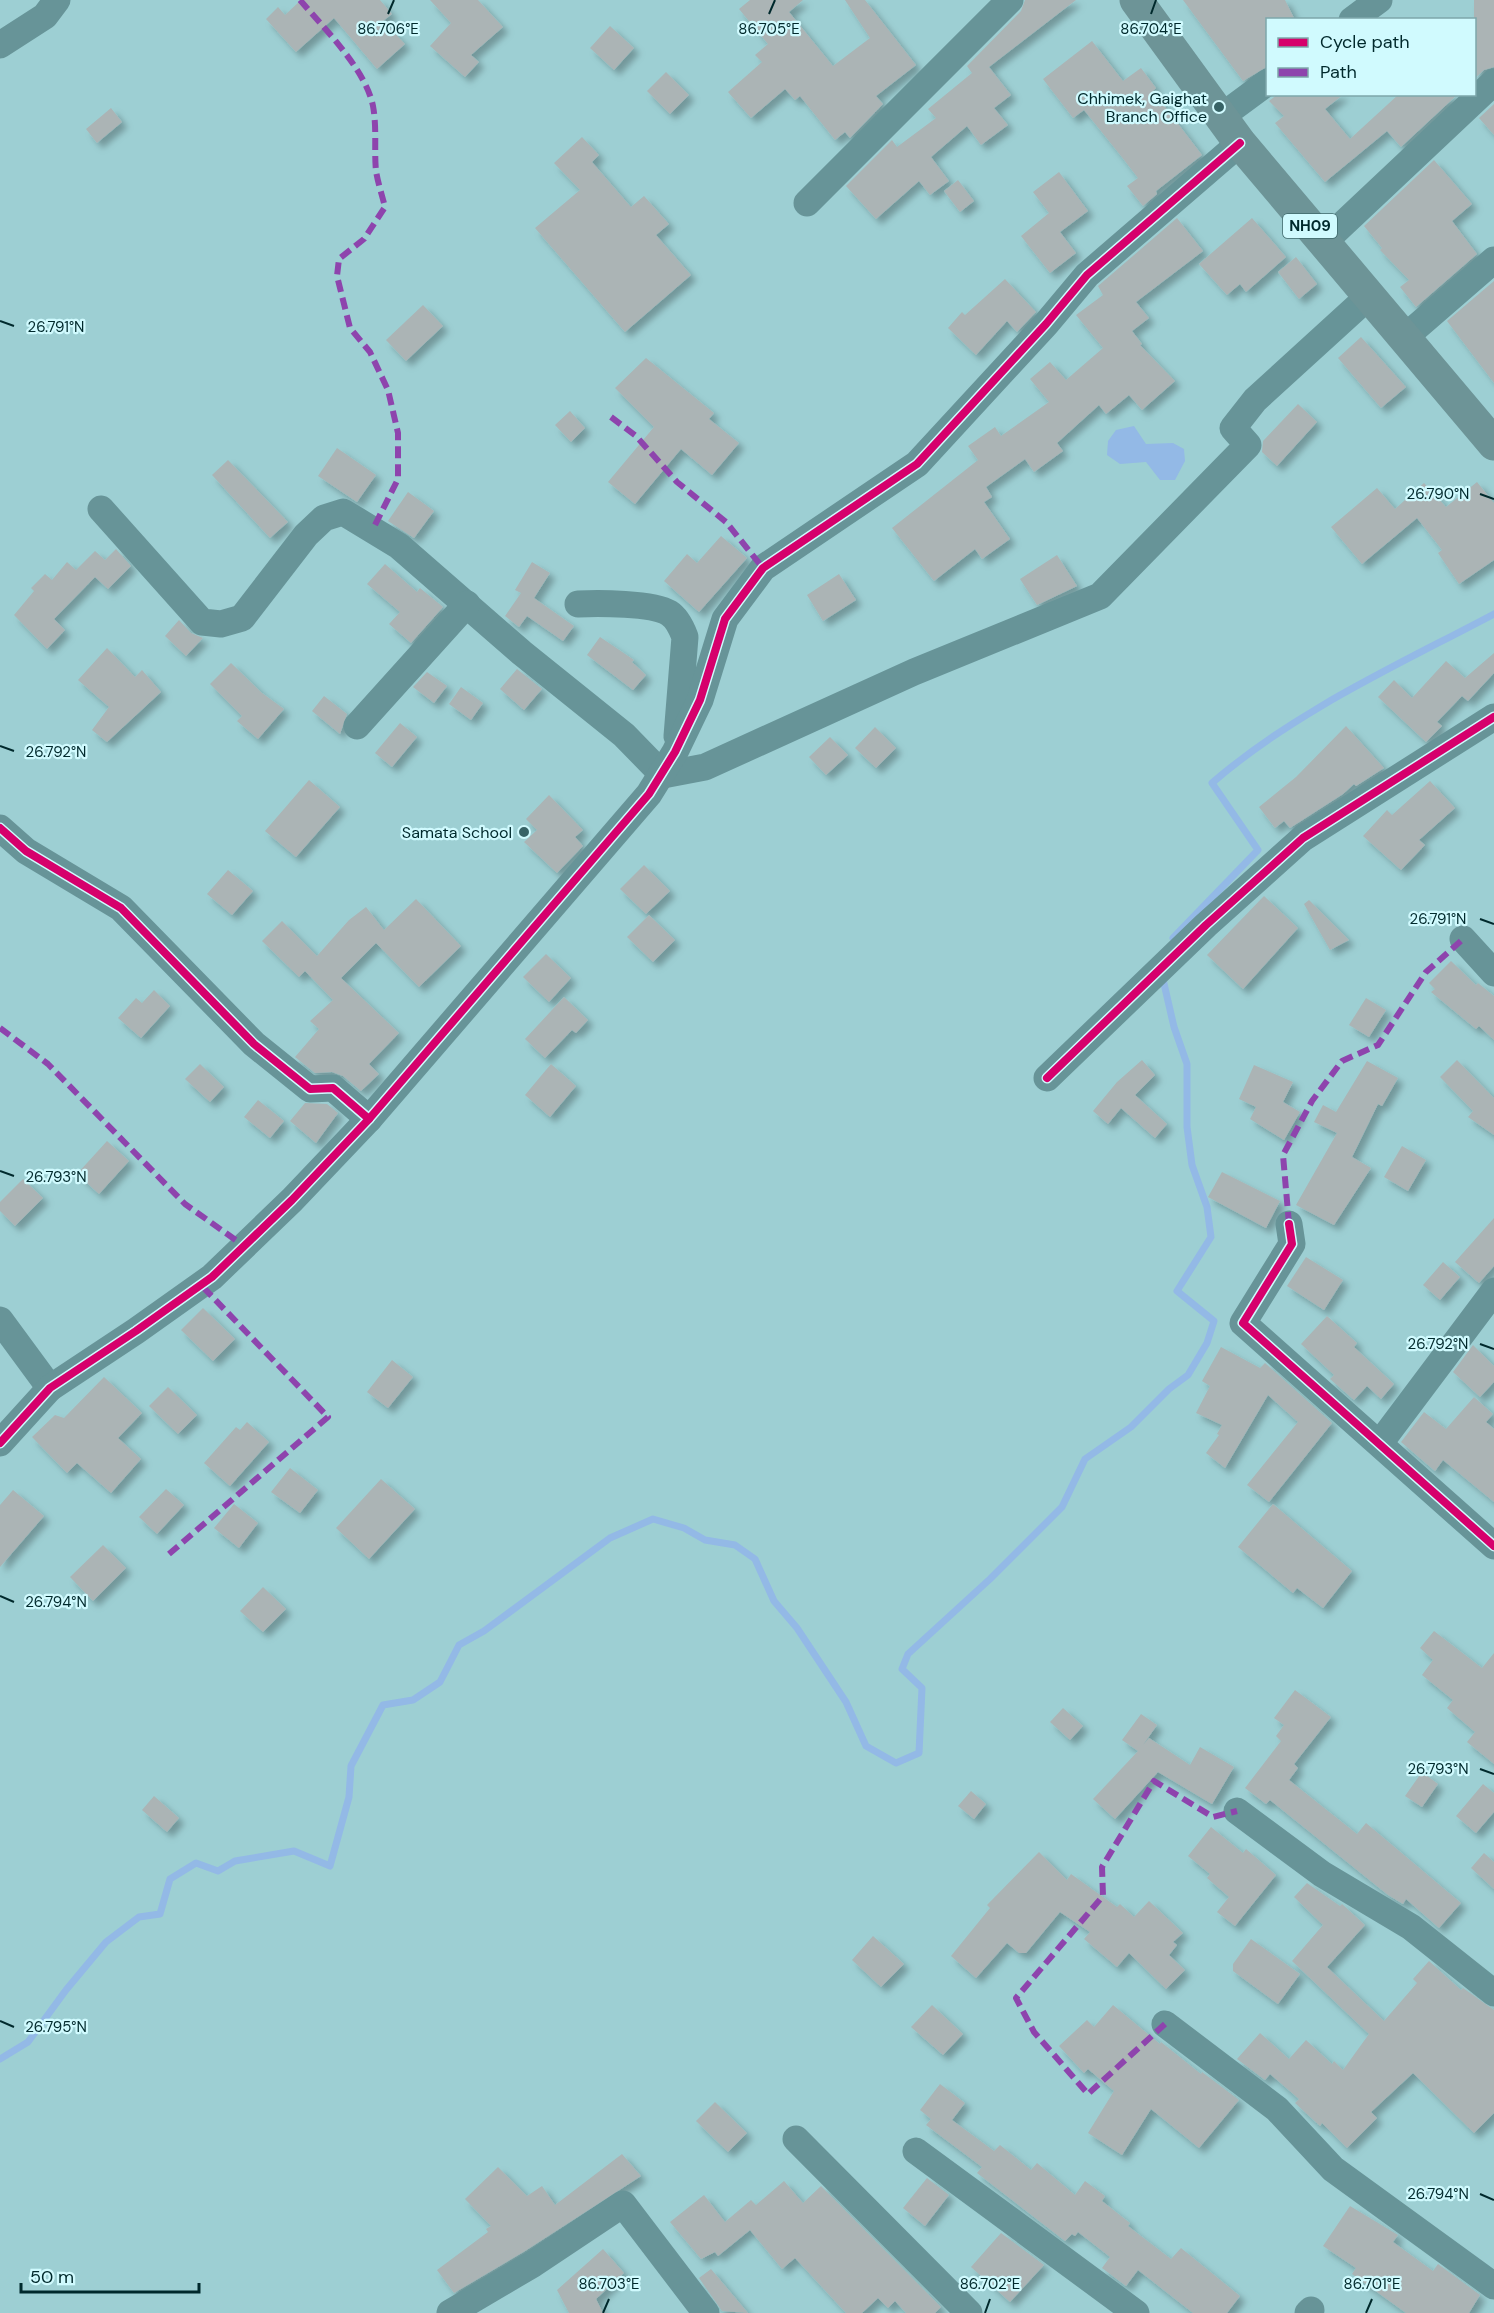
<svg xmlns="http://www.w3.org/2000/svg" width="1494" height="2313" viewBox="0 0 1494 2313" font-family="'DM Sans',sans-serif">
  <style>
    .water { fill: #93b9e6 }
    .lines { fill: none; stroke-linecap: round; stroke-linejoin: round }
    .stream { stroke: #93b9e6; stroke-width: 7 }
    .building { fill: #abb4b5; filter: url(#shadow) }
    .street { stroke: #679498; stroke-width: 27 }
    .primary { stroke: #6d9497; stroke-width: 33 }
    .quiet { stroke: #8e44ad; stroke-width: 6; stroke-dasharray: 12 6; stroke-linecap: butt }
    .cycleway-casing { stroke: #d0fafe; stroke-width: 11 }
    .cycleway { stroke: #d6006c; stroke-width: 8 }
    .ticks { fill: none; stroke: #00292c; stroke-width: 2 }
    .poi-dot { fill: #376366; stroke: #d0fafe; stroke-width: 2 }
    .labels { text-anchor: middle; stroke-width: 4.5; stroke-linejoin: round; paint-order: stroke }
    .shield { fill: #d0fafe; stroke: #3e686b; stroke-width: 1.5 }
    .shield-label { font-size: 15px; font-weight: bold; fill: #00292c }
    .poi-label { font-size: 16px; fill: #00292c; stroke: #d0fafe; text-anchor: end }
    .ticks-label { font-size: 15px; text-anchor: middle; fill: #00292c; stroke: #d0fafe; stroke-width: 4.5; stroke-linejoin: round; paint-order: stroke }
  </style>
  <defs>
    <filter id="shadow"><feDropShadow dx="5.5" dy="5.5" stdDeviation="3" flood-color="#0004"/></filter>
  </defs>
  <rect width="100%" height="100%" fill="#9dcfd3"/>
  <!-- water -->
  <path class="water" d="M1134 426 1146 444 1173 443 1184 449 1185 461 1175 480H1160L1146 462 1120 464 1107 455 1108 441 1116 430Z"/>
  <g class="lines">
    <!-- stream -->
    <g class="stream">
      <path d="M1173 938 1258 850 1212 783C1295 711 1398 665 1494 614"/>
      <path d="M0 2059 28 2042 66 1990 106 1942 139 1917 160 1914 170 1879 196 1863 218 1871 235 1861 294 1851 330 1866 349 1797 351 1766 383 1705 413 1700 440 1682 459 1645 484 1631 610 1538 653 1519 684 1528 705 1540 735 1545 755 1559 774 1601 797 1628 846 1702 866 1746 896 1763 919 1753 922 1688 902 1669 908 1654 990 1579 1062 1507 1085 1459 1131 1427 1169 1389 1188 1375 1207 1343 1214 1321 1177 1291 1211 1237 1207 1207 1192 1165 1187 1127V1064L1174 1027 1162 975"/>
    </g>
  </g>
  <!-- building -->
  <g class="building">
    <path d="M301 0H380L392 14 383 21 405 44 377 69 334 18 296 52 266 19 278 7 285 15Z"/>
    <path d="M430 0H478L503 27 471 55 479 62 465 77 430 46 451 23Z"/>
    <path d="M750 0H803L789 12 833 66 870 38 845 0H865L916 65 876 96 883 104 850 138 845 132 835 140 800 96 795 100 785 89 751 118 728 92 762 62 755 55 768 44 739 9Z"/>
    <path d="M1025 0H1076L989 67 1011 95 994 108 1008 125 981 145 967 126 931 157 949 181 930 195 919 181 876 219 846 186 892 140 897 147 936 118 928 109 972 73 967 66 1021 11Z"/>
    <path d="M1183 0H1285L1295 20H1268V66L1243 81Z"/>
    <path d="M1474 0H1494V67L1484 70 1474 79Z"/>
    <path d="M610 26 634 48 614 70 590 48Z"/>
    <path d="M1092 41 1123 81 1141 68 1156 88 1153 91 1202 155 1156 191 1157 194 1143 206 1127 186 1138 178 1121 156 1084 110 1073 118 1043 79Z"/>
    <path d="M666 72 689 95 670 114 647 91Z"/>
    <path d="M1278 94H1344L1325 109 1350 139 1399 94H1458L1401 147 1387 131 1325 182 1275 123 1284 116 1269 101Z"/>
    <path d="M1494 104V135L1479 118Z"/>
    <path d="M111 108 122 122 97 143 86 129Z"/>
    <path d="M582 137 599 155 592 162 631 207 644 196 669 224 656 235 691 275 625 332 535 228 580 190 554 163Z"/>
    <path d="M1434 160 1472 204 1452 221 1477 254 1416 307 1400 287 1409 280 1380 250 1382 248 1364 226Z"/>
    <path d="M1059 172 1088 211 1060 232 1076 253 1050 273 1021 236 1049 213 1033 192Z"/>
    <path d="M958 180 974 201 960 212 944 191Z"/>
    <path d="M1177 218 1203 251 1136 302 1149 318 1132 331 1142 344 1140 345 1175 381 1142 410 1129 395 1106 414 1099 405 1057 443 1063 451 1034 472 1025 459 986 487 992 497 984 502 1010 539 982 559 975 549 934 581 892 528 978 460 968 446 995 427 1001 436 1049 402 1030 379 1050 362 1066 380 1103 348 1076 315 1103 295 1098 286Z"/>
    <path d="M1252 218 1286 257 1246 292 1240 284 1227 295 1199 264Z"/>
    <path d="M1296 257 1317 284 1299 299 1278 272Z"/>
    <path d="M1005 279 1036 312 1017 332 1007 321 976 355 948 328 962 312 965 315Z"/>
    <path d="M1494 281V383L1447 321Z"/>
    <path d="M423 305 443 326 406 361 386 340Z"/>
    <path d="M1361 337 1406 387 1381 408 1338 358Z"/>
    <path d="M646 358 714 413 709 419 739 443 712 475 681 449 635 504 608 482 654 427 615 388Z"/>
    <path d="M1298 404 1317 422 1277 466 1262 452 1263 441Z"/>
    <path d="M570 411 585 428 571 442 555 425Z"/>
    <path d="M337 448 376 475 357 502 318 476Z"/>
    <path d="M228 460 288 522 270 538 212 475Z"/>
    <path d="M1477 482 1494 503V560L1459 584 1438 553 1442 550 1417 518 1362 564 1331 527 1377 488 1395 509 1424 483 1446 507Z"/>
    <path d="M408 492 434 511 414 538 388 521Z"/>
    <path d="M721 536 747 558 699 612 664 581 687 554 697 563Z"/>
    <path d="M116 549 131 566 108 589 95 577 54 619 65 630 47 649 14 615 34 591 31 588 45 574 52 580 67 562 76 570 95 551 105 560Z"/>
    <path d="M1057 555 1077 586 1037 605 1020 579Z"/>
    <path d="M532 562 550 573 534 598 574 626 563 641 527 616 519 627 505 616 521 593 515 590Z"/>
    <path d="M385 564 417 592 420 588 443 607 411 643 389 624 400 612 367 584Z"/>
    <path d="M839 574 856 600 823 621 807 595Z"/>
    <path d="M179 620 191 633 203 638 186 656 165 636Z"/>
    <path d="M600 637 634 660 632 662 646 675 633 690 587 655Z"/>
    <path d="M107 648 135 677 142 670 161 692 107 742 92 730 109 707 78 680Z"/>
    <path d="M1494 653V673L1468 701 1462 696 1437 722 1442 726 1426 742 1378 697 1394 680 1412 698 1446 661 1465 678Z"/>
    <path d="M231 663 262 693 284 709 258 739 237 721 242 716 210 684Z"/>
    <path d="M517 669 542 689 524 710 500 689Z"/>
    <path d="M427 672 447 686 434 703 413 687Z"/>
    <path d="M461 687 483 703 471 720 449 704Z"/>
    <path d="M324 696 347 714 340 734 312 711Z"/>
    <path d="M400 723 417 737 392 767 375 753Z"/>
    <path d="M1346 726 1384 768 1356 786 1354 784 1343 794 1290 828 1284 821 1275 828 1259 807 1296 777Z"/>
    <path d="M875 727 896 748 876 768 855 748Z"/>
    <path d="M830 737 848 755 826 775 809 757Z"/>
    <path d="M309 780 340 807 296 857 265 831Z"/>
    <path d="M1430 781 1455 808 1419 840 1425 845 1401 870 1363 836 1387 810 1392 815Z"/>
    <path d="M549 795 583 830 575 837 583 846 557 873 524 842 537 830 526 819Z"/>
    <path d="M644 865 670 891 646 914 620 889Z"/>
    <path d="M228 870 253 891 232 915 207 894Z"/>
    <path d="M1264 896 1298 928 1243 989 1207 955Z"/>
    <path d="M416 899 461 946 419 987 376 943 341 978 399 1033 369 1064 379 1074 361 1091 343 1076 332 1072 315 1073 295 1057 319 1029 310 1021 333 1000 305 971 299 977 262 941 282 921 317 956 349 920 366 907 384 930Z"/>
    <path d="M1309 900 1349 940 1330 950 1304 904Z"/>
    <path d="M649 915 675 940 653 962 627 937Z"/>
    <path d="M546 954 571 978 549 1002 523 977Z"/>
    <path d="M1451 961 1476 985 1478 983 1494 996V1040L1479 1026 1476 1029 1431 992 1435 989 1429 983Z"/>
    <path d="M154 990 170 1006 141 1038 118 1018 136 998 142 1003Z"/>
    <path d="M564 997 588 1020 576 1033 572 1030 545 1058 525 1039Z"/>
    <path d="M1366 998 1386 1010 1369 1037 1349 1025Z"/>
    <path d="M1142 1060 1155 1075 1135 1095 1167 1124 1155 1138 1121 1108 1108 1124 1093 1111 1117 1082Z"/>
    <path d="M1457 1060 1494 1098V1135L1468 1117 1473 1111 1440 1077Z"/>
    <path d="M1367 1061 1398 1078 1382 1106 1378 1104 1352 1157 1371 1168 1334 1225 1296 1205 1337 1133 1314 1122 1323 1105 1336 1112Z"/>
    <path d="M200 1064 224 1087 210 1102 185 1079Z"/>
    <path d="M551 1064 576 1086 550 1117 525 1095Z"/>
    <path d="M1254 1065 1293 1082 1283 1102 1300 1112 1284 1140 1250 1119 1256 1107 1239 1099Z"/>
    <path d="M258 1100 284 1121 270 1138 244 1117Z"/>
    <path d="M305 1103 327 1104 338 1113 316 1143 290 1121Z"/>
    <path d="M107 1141 129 1161 99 1194 77 1174Z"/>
    <path d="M1402 1146 1426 1160 1408 1191 1384 1177Z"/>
    <path d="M1222 1172 1280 1201 1266 1228 1208 1197Z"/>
    <path d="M23 1179 43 1198 15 1226 0 1211V1202Z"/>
    <path d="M1494 1218V1266L1479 1283 1455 1262Z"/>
    <path d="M1306 1257 1343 1280 1324 1310 1287 1286Z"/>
    <path d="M1443 1262 1460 1277 1440 1300 1423 1285Z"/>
    <path d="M203 1308 235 1339 213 1361 181 1330Z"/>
    <path d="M1327 1316 1357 1343 1354 1347 1394 1384 1381 1399 1367 1386 1354 1400 1330 1379 1334 1375 1301 1344Z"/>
    <path d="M1473 1345 1494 1366V1382L1480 1397 1453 1372Z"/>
    <path d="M1221 1347 1260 1368 1265 1363 1332 1423 1269 1502 1247 1485 1298 1422 1268 1395 1225 1468 1206 1453 1219 1435 1217 1434 1222 1425 1196 1413 1210 1386 1202 1381Z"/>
    <path d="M392 1360 413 1377 388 1408 367 1392Z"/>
    <path d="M104 1377 142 1413 118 1438 141 1459 111 1493 77 1463 67 1473 32 1437 55 1415 64 1418Z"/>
    <path d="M168 1387 197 1415 178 1434 149 1406Z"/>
    <path d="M1474 1397 1493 1414 1486 1422 1494 1429V1502L1443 1460 1435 1471 1401 1442 1424 1412 1446 1429Z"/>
    <path d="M247 1422 269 1442 230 1486 204 1463 236 1427 240 1430Z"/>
    <path d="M290 1468 318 1490 300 1513 271 1492Z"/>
    <path d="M381 1479 415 1509 369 1559 336 1528Z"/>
    <path d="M166 1489 184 1505 157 1534 139 1517Z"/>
    <path d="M13 1490 44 1516 0 1567V1505Z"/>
    <path d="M234 1504 258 1523 239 1548 214 1528Z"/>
    <path d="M1273 1504 1352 1571 1323 1608 1297 1588 1293 1593 1238 1547Z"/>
    <path d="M103 1545 126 1568 93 1601 70 1577Z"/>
    <path d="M263 1587 286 1609 263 1632 240 1611Z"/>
    <path d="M1434 1631 1482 1668 1494 1653V1764L1467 1742 1475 1732 1447 1708 1453 1700 1422 1675 1433 1660 1420 1648Z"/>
    <path d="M1295 1690 1331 1717 1294 1764 1298 1768 1289 1780 1357 1834 1366 1823 1461 1903 1439 1928 1406 1899 1403 1904 1388 1895 1270 1800 1266 1804 1245 1788 1281 1741 1276 1736 1284 1725 1274 1718Z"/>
    <path d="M1063 1708 1083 1726 1070 1740 1050 1722Z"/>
    <path d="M1141 1714 1157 1725 1143 1745 1149 1738 1190 1765 1200 1747 1234 1767 1212 1804 1158 1772 1115 1819 1093 1799 1138 1751 1122 1740Z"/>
    <path d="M1422 1772 1438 1784 1422 1807 1405 1796Z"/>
    <path d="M1483 1784 1494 1793V1812L1476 1833 1456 1816Z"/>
    <path d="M971 1791 986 1804 974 1819 958 1806Z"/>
    <path d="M154 1796 179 1818 167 1832 142 1810Z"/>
    <path d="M1211 1827 1243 1853 1246 1849 1276 1875 1235 1926 1217 1912 1229 1897 1207 1878 1210 1874 1188 1856Z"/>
    <path d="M1039 1852 1067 1880 1071 1874 1117 1907 1120 1904 1134 1917 1149 1901 1183 1933 1173 1942 1177 1945 1169 1955 1185 1970 1166 1989 1129 1953 1117 1967 1084 1939 1090 1932 1060 1912 1026 1953H1019L1007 1943 976 1978 951 1956 990 1908 987 1905Z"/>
    <path d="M1484 1853 1494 1862V1889L1471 1868Z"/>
    <path d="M1307 1883 1340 1906 1342 1904 1365 1925 1327 1967 1384 2021 1417 1983 1413 1979 1429 1961 1461 1990 1463 1988 1494 2010V2113L1474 2133 1413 2073 1371 2112 1377 2118 1347 2148 1322 2123 1320 2126 1295 2103 1299 2099 1270 2074 1265 2080 1237 2059 1260 2033 1289 2059 1306 2040 1332 2064 1334 2061 1343 2070 1369 2034 1292 1961 1323 1925 1294 1897Z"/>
    <path d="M873 1936 904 1964 881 1987 852 1960Z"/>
    <path d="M1251 1939 1300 1974 1278 2004 1233 1971V1964Z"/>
    <path d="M932 2005 963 2034 943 2055 911 2027Z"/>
    <path d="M1113 2005 1160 2044 1161 2042 1201 2074 1202 2072 1239 2100 1199 2148 1151 2109 1122 2155 1088 2133 1114 2091 1088 2069 1084 2073 1059 2046 1087 2020 1094 2027Z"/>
    <path d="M940 2084 965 2103 952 2120 994 2151 1000 2145 1031 2170 1037 2163 1075 2195 1085 2181 1105 2196 1102 2201 1130 2223 1128 2226 1171 2259 1181 2248 1240 2296 1227 2313H1193L1138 2270 1126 2286 1102 2268 1110 2257 1078 2232 1075 2236 1072 2234 1065 2241 977 2173 982 2167 926 2125 931 2119 920 2110Z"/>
    <path d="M715 2102 747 2133 728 2152 696 2121Z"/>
    <path d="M622 2154 641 2176 525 2251 454 2293 437 2270 488 2232 486 2229 491 2226 465 2199 498 2167 527 2196 542 2186 555 2205Z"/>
    <path d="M927 2178 949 2195 925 2226 903 2208Z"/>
    <path d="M784 2181 803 2203 821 2186 941 2307 935 2313H906L895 2301 888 2308 878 2298 862 2313H846L795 2258 782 2269 750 2230 718 2256 715 2252 701 2259 670 2222 704 2195 725 2222 751 2200 756 2205Z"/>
    <path d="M1350 2206 1398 2235 1393 2242 1433 2271 1438 2264 1480 2295 1469 2313H1406L1352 2274 1356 2268 1323 2246Z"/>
    <path d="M1001 2233 1044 2265 1010 2302 971 2267Z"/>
    <path d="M603 2249 624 2273 596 2299 603 2313H569L557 2290Z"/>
    <path d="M711 2269 748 2313 722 2311 699 2278Z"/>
  </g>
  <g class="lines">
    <!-- street -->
    <g class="street">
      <path d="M1352 20 1379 0"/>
      <path d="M0 45 45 16 57 0"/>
      <path d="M1222 116 1268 82"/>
      <path d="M807 203 1010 0"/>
      <path d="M1324 242 1494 82"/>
      <path d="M1405 337 1494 260"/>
      <path d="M101 509 202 622 221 624 242 618 306 535 324 518 343 512 399 546 522 653 624 735 663 775 705 767 914 672 1100 596 1248 445 1233 428 1255 400 1369 296"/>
      <path d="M578 604C598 603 653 603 669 613 677 618 682 629 685 637L677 736"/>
      <path d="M357 726 467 604"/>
      <path d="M0 828 26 851 121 908 254 1044 310 1089 333 1088 369 1119"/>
      <path d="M1463 939 1494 973"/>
      <path d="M1047 1078 1206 925 1303 838 1494 717"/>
      <path d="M1289 1224 1292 1244 1243 1323 1494 1546"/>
      <path d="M0 1320 50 1388"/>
      <path d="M0 1443 50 1388 136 1331 212 1277 292 1200 369 1119 649 794 675 752 700 700 725 619 763 568 917 464 1046 324 1087 275 1240 143"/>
      <path d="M1380 1443 1494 1291"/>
      <path d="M1237 1811 1322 1874 1411 1927 1494 1993"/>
      <path d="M1165 2024 1277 2109 1333 2169 1494 2286"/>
      <path d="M796 2139 969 2313"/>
      <path d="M916 2151 1136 2313"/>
      <path d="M450 2313 533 2264 623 2204 706 2313"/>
      <path d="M1308 2313 1311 2310"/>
    </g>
    <!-- primary -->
    <path class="primary" d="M1136 0 1240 143 1494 444"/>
    <!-- quiet -->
    <g class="quiet">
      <path d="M300 0C324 28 366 70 373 106 377 128 374 150 376 171 378 183 382 195 385 207L364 239 339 259 337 276 350 328 370 352 388 390 398 433V479L373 529"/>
      <path d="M611 417 636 436 677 482 726 522 763 568"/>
      <path d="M0 1028 48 1064 185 1204 244 1246"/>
      <path d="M1289 1224 1283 1155 1312 1101 1342 1061 1378 1045 1426 972 1463 939"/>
      <path d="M169 1554 328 1417 201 1285"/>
      <path d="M1165 2024 1088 2094 1034 2032 1016 1998 1103 1896 1102 1867 1154 1781 1213 1817 1237 1811"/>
    </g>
    <!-- cycleway casing -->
    <g class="cycleway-casing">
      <g id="cycleway">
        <path d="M0 828 26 851 121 908 254 1044 310 1089 333 1088 369 1119"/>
        <path d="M1047 1078 1206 925 1303 838 1494 717"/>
        <path d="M1289 1224 1292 1244 1243 1323 1494 1546"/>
        <path d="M0 1443 50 1388 136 1331 212 1277 292 1200 369 1119 649 794 675 752 700 700 725 619 763 568 917 464 1046 324 1087 275 1240 143"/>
      </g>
    </g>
    <!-- cycleway -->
    <use href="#cycleway" class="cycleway"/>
  </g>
  <!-- ticks -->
  <path class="ticks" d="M388 14 394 0M769 14 775 0M1151 14 1156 0M0 321 14 326M1480 494 1494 499M0 746 14 751M1480 919 1494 924M0 1171 14 1176M1480 1344 1494 1349M0 1596 14 1602M1480 1769 1494 1774M0 2021 14 2027M1480 2194 1494 2200M603 2313 609 2299M985 2313 990 2299M1366 2313 1372 2299"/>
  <!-- markers -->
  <g class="poi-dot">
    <circle cx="1219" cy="107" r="6"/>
    <circle cx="524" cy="832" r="6"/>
  </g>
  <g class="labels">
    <!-- shield labels -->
    <rect class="shield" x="1283" y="214" width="54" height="24" rx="4.5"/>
    <g class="shield-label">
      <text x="1310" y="231">NH09</text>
    </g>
    <!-- poi labels -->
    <g class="poi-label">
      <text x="1207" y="104">Chhimek, Gaighat<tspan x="1207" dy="18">Branch Office</tspan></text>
      <text x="512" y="838">Samata School</text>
    </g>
  </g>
  <g class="ticks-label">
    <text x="388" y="34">86.706°E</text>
    <text x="769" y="34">86.705°E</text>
    <text x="1151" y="34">86.704°E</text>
    <text x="56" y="332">26.791°N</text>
    <text x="1438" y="499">26.790°N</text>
    <text x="56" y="757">26.792°N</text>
    <text x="1438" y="924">26.791°N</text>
    <text x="56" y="1182">26.793°N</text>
    <text x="1438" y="1349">26.792°N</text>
    <text x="56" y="1607">26.794°N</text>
    <text x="1438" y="1774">26.793°N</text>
    <text x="56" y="2032">26.795°N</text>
    <text x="1438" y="2199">26.794°N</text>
    <text x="609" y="2289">86.703°E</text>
    <text x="990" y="2289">86.702°E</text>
    <text x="1372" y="2289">86.701°E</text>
  </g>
  <!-- legend -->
  <rect x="1266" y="18" width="210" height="78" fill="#d0fafe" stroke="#7da6aa" stroke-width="1.5"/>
  <rect x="1278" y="38" width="30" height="9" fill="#d6006c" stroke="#7da6aa" stroke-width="1.5"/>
  <text x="1320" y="48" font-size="18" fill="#00292c">Cycle path</text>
  <rect x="1278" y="68" width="30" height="9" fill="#8e44ad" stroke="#7da6aa" stroke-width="1.5"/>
  <text x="1320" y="78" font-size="18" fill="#00292c">Path</text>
  <!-- scale -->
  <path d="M21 2283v9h178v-9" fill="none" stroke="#00292c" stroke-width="3"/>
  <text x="30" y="2283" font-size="18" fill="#00292c" stroke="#d0fafe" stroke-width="4.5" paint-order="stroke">50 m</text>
</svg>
